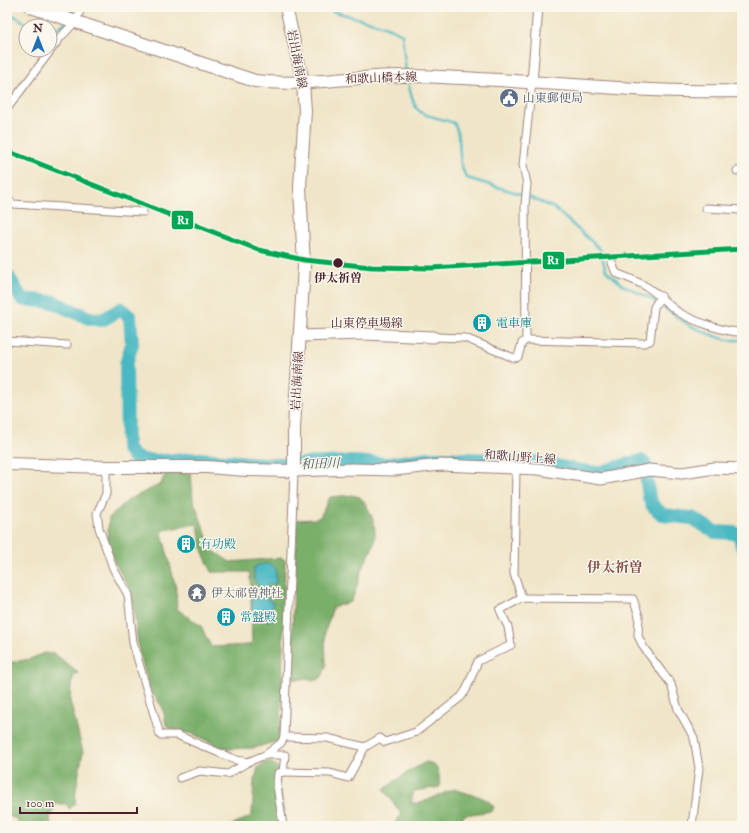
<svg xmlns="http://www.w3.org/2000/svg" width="749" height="833" viewBox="0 0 749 833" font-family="'IM FELL Double Pica','Noto Serif JP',serif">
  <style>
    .forest { fill: #7aaf6b; stroke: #62674b; fill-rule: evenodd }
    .water { fill: #49b8c2; stroke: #4a6c76 }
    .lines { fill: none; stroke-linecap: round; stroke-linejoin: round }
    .stream { stroke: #49b8c2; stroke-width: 2.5 }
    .river { stroke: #49b8c2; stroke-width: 14 }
    .minor-casing { stroke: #9d827a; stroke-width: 9 }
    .tertiary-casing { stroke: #9d827a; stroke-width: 11 }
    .secondary-casing { stroke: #9d827a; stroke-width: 13 }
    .primary-casing { stroke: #9d827a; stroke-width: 14 }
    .minor { stroke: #fff; stroke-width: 7 }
    .tertiary { stroke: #fff; stroke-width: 9 }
    .secondary { stroke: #fff; stroke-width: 11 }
    .primary { stroke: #fff; stroke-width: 12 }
    .rail-1-casing { stroke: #fbf7ec; stroke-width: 8 }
    .rail-1 { stroke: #00a651; stroke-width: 5 }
    .stop-dot { fill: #4a1f2b; stroke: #fbf7ec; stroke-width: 1.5 }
    .labels { text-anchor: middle; stroke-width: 3; stroke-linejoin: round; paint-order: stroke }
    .street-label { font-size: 12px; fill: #4a1f2b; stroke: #fbf7ec }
    .service-label { font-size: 12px; fill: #4e5e75; stroke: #fbf7ec; text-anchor: start }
    .stop-label { font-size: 12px; font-weight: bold; fill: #4a1f2b; stroke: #fbf7ec }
    .culture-label { font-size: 12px; fill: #0d838f; stroke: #fbf7ec; text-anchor: start }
    .worship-label { font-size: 12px; fill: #5b616d; stroke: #fbf7ec; text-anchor: start }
    .water-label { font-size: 13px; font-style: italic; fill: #4a5c67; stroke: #fbf7ec }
    .quarter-label { font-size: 14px; font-weight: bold; fill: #86504c; stroke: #fbf7ec }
    .line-badge { stroke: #fbf7ec; stroke-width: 1.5 }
    .badge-label { font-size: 11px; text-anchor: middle; font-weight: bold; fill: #fff }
  </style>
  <rect width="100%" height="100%" fill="#fbf7ec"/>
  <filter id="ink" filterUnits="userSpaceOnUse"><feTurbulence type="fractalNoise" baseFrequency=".025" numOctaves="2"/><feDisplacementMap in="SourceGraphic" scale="8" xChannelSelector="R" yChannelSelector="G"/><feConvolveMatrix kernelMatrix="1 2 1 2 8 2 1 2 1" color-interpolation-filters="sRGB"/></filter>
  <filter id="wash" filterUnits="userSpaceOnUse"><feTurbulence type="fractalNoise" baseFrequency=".012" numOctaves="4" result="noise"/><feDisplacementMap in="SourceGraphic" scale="16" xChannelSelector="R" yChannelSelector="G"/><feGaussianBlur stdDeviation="0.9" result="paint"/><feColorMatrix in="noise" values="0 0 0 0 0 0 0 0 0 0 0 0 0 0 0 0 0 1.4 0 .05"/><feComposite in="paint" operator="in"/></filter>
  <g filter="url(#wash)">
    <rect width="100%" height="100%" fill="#f0e5c8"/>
    <!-- forest -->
    <g class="forest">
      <path d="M191 473 193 499 212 550 230 562 282 558 285 560 281 735 278 741 254 748 224 749 193 734 170 729 166 725 163 708 150 690 139 652 132 594 114 561 106 538 108 534 109 518 128 500 161 484 165 474ZM196 524 198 526 203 553 212 572H248L250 574 252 643 249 645 211 647 201 626 177 609 176 588 162 533 164 530Z"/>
      <path d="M352 495 360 497C371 509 379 530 373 546 370 555 364 563 361 572 358 583 355 592 351 602L333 607 325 632 326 666 322 677 317 680 293 679 290 677 297 520 314 519 320 517 330 497Z"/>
      <path d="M44 653 55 654 78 673 74 675 71 685 70 701 83 752 76 789 75 804 69 809 67 804H56L50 818 51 826 18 825V820L7 815V663L30 659Z"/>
      <path d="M269 761 278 767 279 788 284 811 277 826H233V824L248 818 252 814 254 782 258 767Z"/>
      <path d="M426 762C440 764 439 775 440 787L414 791 411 803H421L454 789C467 795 485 794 494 807L492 811 464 815 460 826H393L401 814 384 789 411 770Z"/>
    </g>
    <!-- water -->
    <path class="water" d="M261 564H271L276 569V584H267L268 601 273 602 271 619 269 621 259 619C252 614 252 607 252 599L259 598V586L254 579V567Z"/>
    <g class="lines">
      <!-- stream -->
      <g class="stream">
        <path d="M322 7C348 18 377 20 402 34L406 73"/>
        <path d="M7 12C17 16 23 23 33 26"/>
        <path d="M70 17 75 7"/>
        <path d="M50 30H55L66 22"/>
        <path d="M408 80C415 120 419 111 454 123 464 140 455 162 467 178L524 195 554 208 600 249 606 271 623 285 651 299 689 325 709 334 727 340H742"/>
      </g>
      <!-- river -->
      <path class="river" d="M7 275 22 299 53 302 89 318 102 320 121 309 130 317 132 344 126 364 127 448 133 456 141 460 163 461 200 459 276 465 350 462 389 464 429 458 531 461 588 472 600 473 628 464 641 461 645 464 649 498 653 506 663 515 692 518 715 532 735 533 740 537 742 546"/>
    </g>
  </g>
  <g filter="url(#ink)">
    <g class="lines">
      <!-- minor casing -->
      <g class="minor-casing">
        <g id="minor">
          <path d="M7 109 60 38 75 22 82 7"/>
          <path d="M737 171H742"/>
          <path d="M7 198 13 204 143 212"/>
          <path d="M706 208 742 210"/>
          <path d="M612 263 616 273C626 277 637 281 647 287 658 294 667 304 678 312 691 320 726 333 742 332"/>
          <path d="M434 337 465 338 514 358 518 357 522 343 526 340 525 205 527 184 523 165 532 82"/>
          <path d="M526 340 644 343 650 341 654 307 661 296"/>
          <path d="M7 341 67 345"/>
          <path d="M106 467V494L97 513 99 528 113 568 128 595 133 643 160 735H177L236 760 248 762 265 755H285L283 772 278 773 277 785 283 826"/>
          <path d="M516 468 514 574 522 598"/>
          <path d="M284 737 327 738 365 747 380 738 385 742 416 732 461 697 466 690 478 661 511 645 508 627 500 610 522 598 633 599 639 616 638 636 644 648 671 684 678 709 694 738 699 768 692 826"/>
          <path d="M265 755 281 743 284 737 294 471"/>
          <path d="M283 772 330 773 348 778 365 747"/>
          <path d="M180 778 200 771 228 774 248 762"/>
        </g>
      </g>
      <!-- tertiary casing -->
      <g class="tertiary-casing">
        <path id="tertiary" d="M532 82 538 7"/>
      </g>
      <!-- secondary casing -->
      <g class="secondary-casing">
        <g id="secondary">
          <path d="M300 336 364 334 434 337"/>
          <path d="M294 471 352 469 395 470 440 465 538 469 601 479 649 470 682 473 715 468 742 469"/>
        </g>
      </g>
      <!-- primary casing -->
      <g class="primary-casing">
        <g id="primary">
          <path d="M31 7 255 81C306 87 358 75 409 76 520 78 631 94 742 91"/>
          <path d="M7 464 106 467H207L246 470 294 471V428L304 266 300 187 305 111 303 82 286 7"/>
        </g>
      </g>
      <!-- minor -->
      <use href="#minor" class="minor"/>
      <!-- tertiary -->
      <use href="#tertiary" class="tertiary"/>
      <!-- secondary -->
      <use href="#secondary" class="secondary"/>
      <!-- primary -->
      <use href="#primary" class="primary"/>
      <!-- rail-1 casing -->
      <g class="rail-1-casing">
        <path id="rail-1" d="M7 151 259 250 304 260 372 267 432 268 742 249"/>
      </g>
      <!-- rail-1 -->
      <use href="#rail-1" class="rail-1"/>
    </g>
  </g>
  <!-- icons -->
  <defs>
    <g id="civic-disc" transform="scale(1)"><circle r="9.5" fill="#5c6f8a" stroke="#fbf7ec"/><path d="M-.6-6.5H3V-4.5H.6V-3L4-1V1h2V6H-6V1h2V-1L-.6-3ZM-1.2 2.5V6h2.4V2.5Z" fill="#fff"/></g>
    <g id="building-disc" transform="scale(1)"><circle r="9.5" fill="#0f9aa8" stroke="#fbf7ec"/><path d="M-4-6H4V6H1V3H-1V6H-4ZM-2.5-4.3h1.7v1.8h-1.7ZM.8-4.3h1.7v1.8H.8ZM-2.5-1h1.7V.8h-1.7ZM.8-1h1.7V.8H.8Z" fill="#fff"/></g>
    <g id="temple-disc" transform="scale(1)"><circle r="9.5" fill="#6b7280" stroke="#fbf7ec"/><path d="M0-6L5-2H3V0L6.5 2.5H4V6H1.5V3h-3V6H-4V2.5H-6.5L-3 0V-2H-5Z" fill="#fff"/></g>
  </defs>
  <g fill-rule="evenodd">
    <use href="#civic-disc" x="509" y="98"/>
    <use href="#building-disc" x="482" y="323"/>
    <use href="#building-disc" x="186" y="544"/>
    <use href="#temple-disc" x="197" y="593"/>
    <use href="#building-disc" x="226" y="617"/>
  </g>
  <!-- markers -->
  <circle class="stop-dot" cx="338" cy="263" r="5.5"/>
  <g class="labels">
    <!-- street labels -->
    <g class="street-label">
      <text transform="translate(297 59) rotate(79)" y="4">岩出海南線</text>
      <text transform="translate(381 78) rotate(-2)" y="4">和歌山橋本線</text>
      <text x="367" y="327">山東停車場線</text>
      <text transform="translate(297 381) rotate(-87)" y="4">岩出海南線</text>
      <text transform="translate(520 457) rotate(4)" y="4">和歌山野上線</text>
    </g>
    <!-- service labels -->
    <g class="service-label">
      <text x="523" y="102">山東郵便局</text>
    </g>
    <!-- stop labels -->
    <g class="stop-label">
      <text x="338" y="282">伊太祈曽</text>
    </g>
    <!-- culture labels -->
    <g class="culture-label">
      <text x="496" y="327">電車庫</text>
      <text x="200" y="548">有功殿</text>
      <text x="240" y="621">常盤殿</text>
    </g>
    <!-- worship labels -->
    <g class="worship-label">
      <text x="211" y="597">伊太祁曽神社</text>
    </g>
    <!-- water labels -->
    <g class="water-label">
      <text transform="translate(320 463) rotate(-2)" y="5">和田川</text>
    </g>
    <!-- quarter labels -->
    <g class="quarter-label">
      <text x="615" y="572">伊太祈曽</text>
    </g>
  </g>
  <g class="line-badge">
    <rect x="171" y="210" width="23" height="20" rx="4" fill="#00a651"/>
    <rect x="542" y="251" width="23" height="19" rx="4" fill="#00a651"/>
  </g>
  <g class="badge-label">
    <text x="183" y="224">R1</text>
    <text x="553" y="264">R1</text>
  </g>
  <!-- margin -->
  <rect width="749" height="833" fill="none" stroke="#fbf7ec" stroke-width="24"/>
  <!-- north arrow -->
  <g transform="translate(38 38)"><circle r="19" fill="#fbf7ec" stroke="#b4a19f"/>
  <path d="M0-3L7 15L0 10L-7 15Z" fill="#1f6fb2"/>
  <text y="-6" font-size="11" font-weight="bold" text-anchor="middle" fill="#4a1f2b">N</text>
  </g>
  <!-- scale -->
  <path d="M20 807v6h117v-6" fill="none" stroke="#4a1f2b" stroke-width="2"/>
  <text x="26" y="807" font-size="12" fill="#4a1f2b" stroke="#fbf7ec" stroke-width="3" paint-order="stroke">100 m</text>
</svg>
